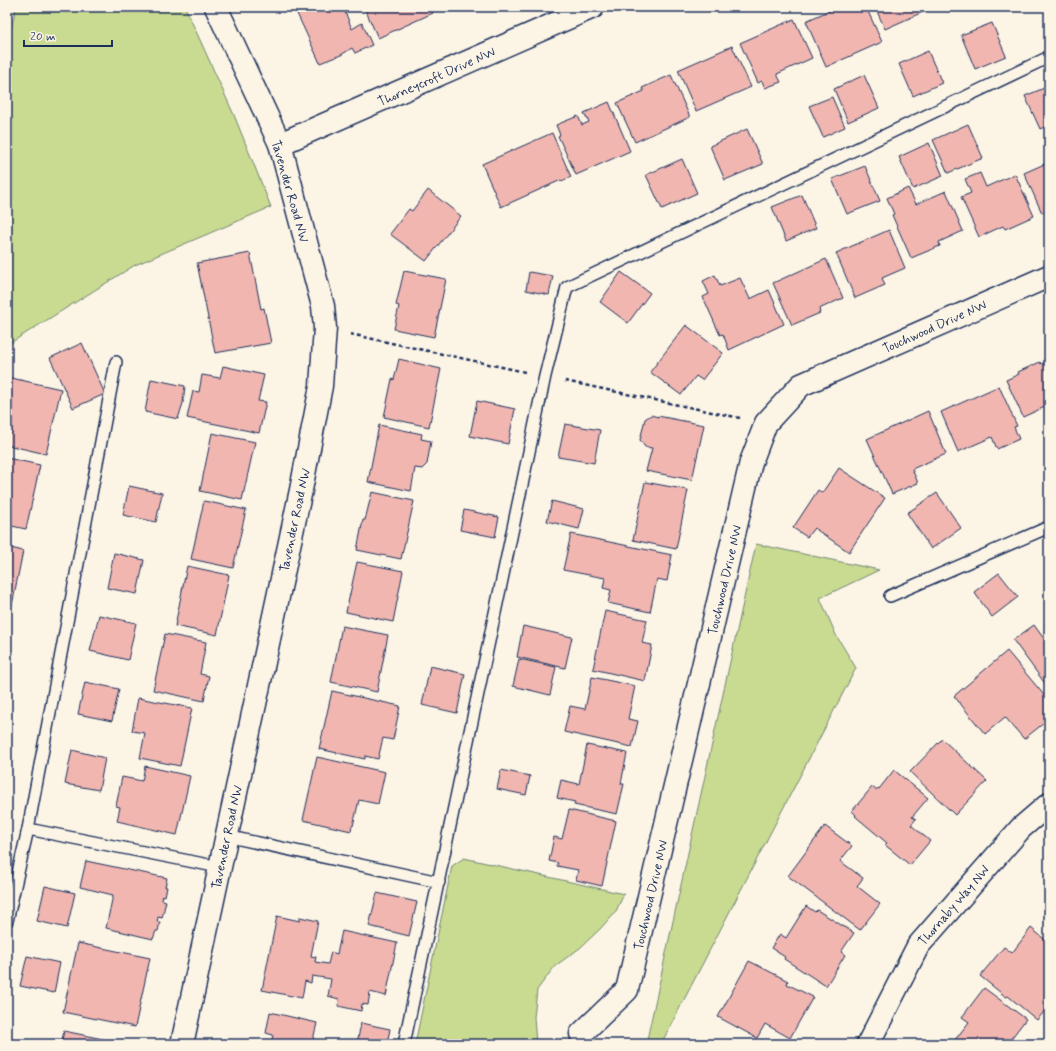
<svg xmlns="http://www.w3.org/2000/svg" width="1056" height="1051" viewBox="0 0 1056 1051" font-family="Mynerve,sans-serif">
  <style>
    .green { fill: #c9db90; stroke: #728577 }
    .building { fill: #f1b6b0; stroke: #1b2f5e }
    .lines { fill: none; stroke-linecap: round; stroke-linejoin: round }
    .lane-casing { stroke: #1b2f5e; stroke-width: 14 }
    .street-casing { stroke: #1b2f5e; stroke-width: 25 }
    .path { stroke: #1b2f5e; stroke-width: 2.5; stroke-dasharray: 4 3; stroke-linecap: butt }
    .lane { stroke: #fcf5e5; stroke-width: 11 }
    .street { stroke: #fcf5e5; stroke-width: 22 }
    .labels { text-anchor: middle; stroke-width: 3; stroke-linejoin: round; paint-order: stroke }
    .street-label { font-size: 13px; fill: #1b2f5e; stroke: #fcf5e5 }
  </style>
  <rect width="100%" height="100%" fill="#fcf5e5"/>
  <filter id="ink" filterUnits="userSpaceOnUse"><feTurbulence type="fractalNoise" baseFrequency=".025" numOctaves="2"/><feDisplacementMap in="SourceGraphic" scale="8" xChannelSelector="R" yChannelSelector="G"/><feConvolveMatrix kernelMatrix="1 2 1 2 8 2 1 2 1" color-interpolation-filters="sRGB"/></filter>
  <g filter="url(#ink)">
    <!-- green -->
    <g class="green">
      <path d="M16 7H185L234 115 271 207 135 265 7 345V47Z"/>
      <path d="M756 544 879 570 820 598 836 635 856 668 661 1044H646Z"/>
      <path d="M464 858 624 894 616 911 600 929 580 948 555 966 537 990 534 1017 536 1044H415L452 866Z"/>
    </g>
    <!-- building -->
    <g class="building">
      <path d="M294 7H343L352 29 362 23 372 45 355 53 352 48 341 55 320 63Z"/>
      <path d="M364 7H430L433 13 378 38Z"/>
      <path d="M837 7H866L882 42 826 67 806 21Z"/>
      <path d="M875 7H934L885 29Z"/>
      <path d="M794 19 812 58 777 74 781 82 765 88 762 81 758 83 740 43Z"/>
      <path d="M992 23 1006 56 975 69 961 35Z"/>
      <path d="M732 46 751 87 696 111 678 70Z"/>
      <path d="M928 51 942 83 913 96 899 64Z"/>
      <path d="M671 75 690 117 635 142 617 103 644 91 642 88Z"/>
      <path d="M864 75 879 108 848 122 834 89Z"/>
      <path d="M1049 86V125L1040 129 1025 96Z"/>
      <path d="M832 97 845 127 823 137 809 106Z"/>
      <path d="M609 102 630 151 576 175 558 136 560 135 556 125 578 116 582 125 589 122 584 113Z"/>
      <path d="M968 124 983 158 948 173 933 140Z"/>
      <path d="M747 129 763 164 725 180 710 146Z"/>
      <path d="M552 133 571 177 562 181 561 180 501 207 482 164Z"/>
      <path d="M929 143 943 176 913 189 899 157Z"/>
      <path d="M682 159 697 193 662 209 646 175Z"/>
      <path d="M1049 162V210L1042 213 1024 173Z"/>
      <path d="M865 166 880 201 847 214 832 179Z"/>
      <path d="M980 173 986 187 1015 174 1034 216 1005 229 1003 226 979 237 961 197 971 193 965 179Z"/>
      <path d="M908 188 916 204 946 191 963 231 939 242 940 246 911 258 892 215 894 214 887 198Z"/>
      <path d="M428 190 461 216 426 261 390 234 409 209 412 211Z"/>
      <path d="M802 195 816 228 786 241 772 207Z"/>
      <path d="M889 230 905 268 882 278 885 285 855 298 836 253Z"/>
      <path d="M250 253 261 309 264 308 271 343 215 353 197 263Z"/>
      <path d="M826 259 843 298 819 309 820 313 792 325 773 283Z"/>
      <path d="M404 271 446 279 434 337 394 329 399 306 396 305Z"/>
      <path d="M529 272 553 276 549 295 526 290Z"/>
      <path d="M621 272 650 293 628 323 600 302Z"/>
      <path d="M715 275 720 286 740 278 750 299 769 290 784 324 729 350 723 334 720 335 703 297 709 294 703 281Z"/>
      <path d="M686 325 723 353 702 380 696 376 681 395 650 372Z"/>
      <path d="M82 343 105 394 73 408 50 358Z"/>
      <path d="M399 359 441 369 429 427 384 417 392 379 394 380Z"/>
      <path d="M1049 361V405L1023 417 1006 380 1019 374 1018 372 1040 362 1041 364Z"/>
      <path d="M223 366 264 375 258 401 266 402 259 433 187 418 193 391 199 392 202 375 220 378Z"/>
      <path d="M7 377 61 389 46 454 7 445Z"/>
      <path d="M151 379 185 386 183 403 178 419 145 412Z"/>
      <path d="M999 386 1017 426 1014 427 1019 439 997 449 992 437 958 452 941 412Z"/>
      <path d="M477 401 515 409 508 444 470 436Z"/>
      <path d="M928 411 946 454 912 469 918 483 892 494 867 439Z"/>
      <path d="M651 415 658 417V416L704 425 692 480 646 471 652 448 645 447 640 440 645 419Z"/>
      <path d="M565 424 600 430 594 463 558 457Z"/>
      <path d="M379 425 422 434 421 439 431 441 427 464 422 469 415 468 411 491 368 482Z"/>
      <path d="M212 433 255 442 242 500 200 491Z"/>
      <path d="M7 458 40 465 26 529 7 525Z"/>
      <path d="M839 468 885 498 849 552 814 528 807 537 793 528 818 490 822 493Z"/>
      <path d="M645 482 688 490 676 549 633 540Z"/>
      <path d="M129 486 162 493 156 522 123 515Z"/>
      <path d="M372 492 414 501 401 559 357 550 363 520H365Z"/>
      <path d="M937 493 961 528 931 549 907 513Z"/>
      <path d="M204 501 246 510 233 568 191 559Z"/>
      <path d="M552 501 584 509 579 529 547 521Z"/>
      <path d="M464 510 499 517 495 537 460 530Z"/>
      <path d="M571 534 672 555 667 581 657 579 650 612 608 603 611 590 603 588 605 578 563 570Z"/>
      <path d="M7 547 23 551 10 615H7Z"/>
      <path d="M114 553 144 560 137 594 107 588Z"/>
      <path d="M357 562 403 571 393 622 346 612Z"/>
      <path d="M187 566 229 575 217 635 175 626Z"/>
      <path d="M999 573 1018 597 992 617 974 592Z"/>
      <path d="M605 611 647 620 642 643 652 645 645 681 593 669Z"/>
      <path d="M99 615 136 623 128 660 90 651Z"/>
      <path d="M1034 625 1047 643 1049 642V689L1013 640Z"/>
      <path d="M342 626 388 635 377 692 331 682Z"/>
      <path d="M523 626 572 637 565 668 517 657Z"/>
      <path d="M165 634 206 642 200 674 209 676 204 701 153 690Z"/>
      <path d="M1007 651 1049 701V719L1024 739 1005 717 985 734 954 696Z"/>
      <path d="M519 659 556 667 550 695 513 686Z"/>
      <path d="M430 666 465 674 457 713 422 705Z"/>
      <path d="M592 677 635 686 628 719 638 721 632 747 564 732 570 706 585 709Z"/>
      <path d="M85 682 119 689 112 721 78 714Z"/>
      <path d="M332 691 400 706 393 740 383 738 378 759 365 756V759L319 749Z"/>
      <path d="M138 698 192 708 180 766 140 758 145 733 132 731Z"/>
      <path d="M942 739 987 781 955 815 910 772Z"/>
      <path d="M587 745 627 753 621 784H624L617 814 574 805 575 802 557 798 561 780 579 784Z"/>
      <path d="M72 750 105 758 99 790 65 784Z"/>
      <path d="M317 757 385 772 378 804 359 800 353 826 352 825 351 831 303 820Z"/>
      <path d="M145 766 190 776 177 835 117 821 120 807 116 806 122 777 142 781Z"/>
      <path d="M501 770 530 776 526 795 497 789Z"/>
      <path d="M894 770 928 798 912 817 916 819 911 825 930 841 910 865 885 845 887 843 855 816 856 815 852 811 872 787 876 790 878 788 879 789Z"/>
      <path d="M569 810 616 821 602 886 576 880 578 870 557 866 558 863 549 861 554 837 562 839Z"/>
      <path d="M825 826 852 846 840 861 863 878 857 886 880 904 860 930 788 876Z"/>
      <path d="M86 861 167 878 165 887H167L165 896 163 895 162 900 166 901 162 918 158 917 157 922H160L158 931H156L153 939 106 928 113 895 80 887Z"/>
      <path d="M45 886 75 893 67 928 37 921Z"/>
      <path d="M377 893 417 902 409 936 369 926Z"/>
      <path d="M806 906 815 912 817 910 854 933 841 952 845 955 826 986 784 959 785 957 771 948 780 934 786 938Z"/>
      <path d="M277 916 300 921V917L318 921 311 956 316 957 315 962 328 964 331 952 337 954 342 931 397 943 386 996 370 992 368 1005 362 1004 361 1011 338 1006 339 999 328 996 331 979 312 976 311 983 305 981 302 998 262 990Z"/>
      <path d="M1031 928 1049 943V1006L1037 1020 1008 996 1006 997 980 976 1004 947 1012 953Z"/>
      <path d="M78 943 150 958 135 1027 63 1012Z"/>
      <path d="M27 956 60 963 54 993 20 986Z"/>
      <path d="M749 961 788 981 787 984 813 997 790 1038 765 1024 757 1038 718 1017Z"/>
      <path d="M984 988 1026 1019 1007 1044H958L954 1041 969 1022 962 1017Z"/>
      <path d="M270 1012 317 1023 312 1044H271L273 1035 266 1033Z"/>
      <path d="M361 1023 390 1029 387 1044H357Z"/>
      <path d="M64 1031 127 1044H61Z"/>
    </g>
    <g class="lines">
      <!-- lane casing -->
      <g class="lane-casing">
        <g id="lane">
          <path d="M890 596 1049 527"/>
          <path d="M28 829 219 867"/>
          <path d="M226 836 439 882"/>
          <path d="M7 921 28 829 116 362"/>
          <path d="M404 1044 545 376 567 287 1049 57"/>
        </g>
      </g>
      <!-- street casing -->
      <g class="street-casing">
        <g id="street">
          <path d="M280 144 593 7"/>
          <path d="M581 1034 627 990 751 462 766 423 801 385 1049 276"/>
          <path d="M182 1044 301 490 321 386 325 328 323 306 280 144 216 7"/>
          <path d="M868 1044 918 946 1021 828 1049 804"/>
        </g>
      </g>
      <!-- path -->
      <g class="path">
        <path d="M350 334 525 372"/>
        <path d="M565 381 740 418"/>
      </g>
      <!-- lane -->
      <use href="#lane" class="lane"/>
      <!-- street -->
      <use href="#street" class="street"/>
    </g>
  </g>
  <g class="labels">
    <!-- street labels -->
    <g class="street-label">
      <text transform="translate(436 76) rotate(-24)" y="5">Thorneycroft Drive NW</text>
      <text transform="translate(291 191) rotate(74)" y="5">Tavender Road NW</text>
      <text transform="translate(934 326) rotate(-24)" y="5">Touchwood Drive NW</text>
      <text transform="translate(294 520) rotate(-78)" y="5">Tavender Road NW</text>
      <text transform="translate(724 580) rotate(-77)" y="5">Touchwood Drive NW</text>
      <text transform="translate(226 837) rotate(-78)" y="5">Tavender Road NW</text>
      <text transform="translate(650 895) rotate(-77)" y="5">Touchwood Drive NW</text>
      <text transform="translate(953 905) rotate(-49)" y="5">Thornaby Way NW</text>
    </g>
  </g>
  <!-- margin -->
  <rect width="1056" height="1051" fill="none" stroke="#fcf5e5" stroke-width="24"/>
  <rect x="12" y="12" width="1032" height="1027" fill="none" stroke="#1b2f5e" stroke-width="1.5" filter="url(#ink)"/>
  <!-- scale -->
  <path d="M24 40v6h88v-6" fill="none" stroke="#1b2f5e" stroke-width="2"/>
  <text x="30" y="40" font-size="12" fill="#1b2f5e" stroke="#fcf5e5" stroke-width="3" paint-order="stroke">20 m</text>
</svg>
